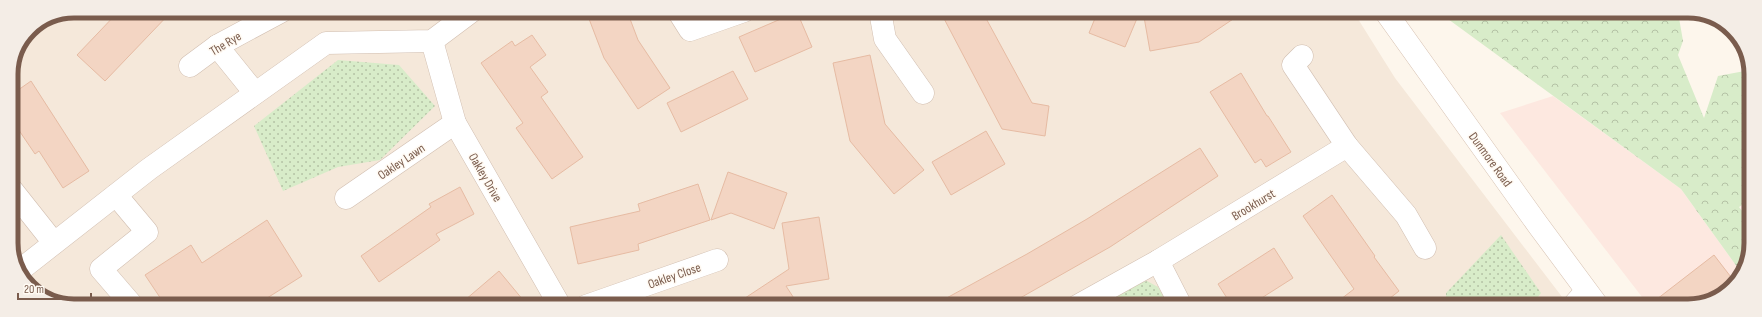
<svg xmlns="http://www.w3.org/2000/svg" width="1762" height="317" viewBox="0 0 1762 317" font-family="'Sofia Sans Condensed',sans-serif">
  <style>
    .residential { fill: #f5e8da }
    .commercial { fill: #fde8e0 }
    .grass { fill: url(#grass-dots) }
    .forest { fill: url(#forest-crowns) }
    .building { fill: #f3d5c3; stroke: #e6bba3 }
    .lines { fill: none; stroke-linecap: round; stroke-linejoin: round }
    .street-casing { stroke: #d1beb0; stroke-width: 23 }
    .secondary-casing { stroke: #d6c0b0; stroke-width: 23 }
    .street { stroke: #fff; stroke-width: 22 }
    .secondary { stroke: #fff; stroke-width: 22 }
    .labels { text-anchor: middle; stroke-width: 3; stroke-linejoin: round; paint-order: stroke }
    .street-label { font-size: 13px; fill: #7a5c4d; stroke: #fffaf3 }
    .rim { fill: none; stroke: #7a5c4d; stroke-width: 5 }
  </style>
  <defs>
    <pattern id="grass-dots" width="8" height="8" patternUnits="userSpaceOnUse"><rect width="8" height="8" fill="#d8ecc9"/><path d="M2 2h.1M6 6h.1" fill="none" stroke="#b4c2a5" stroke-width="1.8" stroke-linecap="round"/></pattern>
    <pattern id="forest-crowns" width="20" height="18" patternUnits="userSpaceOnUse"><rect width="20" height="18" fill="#d8ecc9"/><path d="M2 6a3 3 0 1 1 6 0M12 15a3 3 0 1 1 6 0" fill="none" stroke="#b4c2a5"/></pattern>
  </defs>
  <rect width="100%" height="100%" fill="#fdf6ec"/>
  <!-- residential -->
  <path class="residential" d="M74 11H1353L1395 78 1569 306 66 305 32 290 13 259 11 74 30 29Z"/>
  <!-- commercial -->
  <path class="commercial" d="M1553 96 1681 189 1740 271 1730 290 1688 306H1649L1500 113Z"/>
  <!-- grass -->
  <g class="grass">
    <path d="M338 60 399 65 435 106 380 160 338 167 283 191 254 126Z"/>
    <path d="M1501 235 1541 293 1531 306H1446V293Z"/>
    <path d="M1147 281 1158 287 1169 306H1096L1132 284Z"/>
  </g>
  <!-- forest -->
  <path class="forest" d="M1437 11 1678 12 1683 41 1678 55 1704 118 1718 76 1750 70V200L1739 207 1750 221V251L1740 271 1681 189Z"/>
  <!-- building -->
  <g class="building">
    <path d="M119 11H172L105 81 77 55Z"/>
    <path d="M586 11H627L638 40 670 88 638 109 604 58Z"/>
    <path d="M940 11H982L1032 103 1049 106 1045 136 1002 129Z"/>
    <path d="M1098 11H1126L1138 16 1125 47 1089 33Z"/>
    <path d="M1178 11H1245L1199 42 1150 51 1144 17Z"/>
    <path d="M797 12 812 47 755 72 739 37Z"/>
    <path d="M532 35 546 55 530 67 548 92 541 97 583 157 552 179 516 128 523 123 481 63 512 41 515 46Z"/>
    <path d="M870 55 885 124 924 170 894 194 850 141 833 63Z"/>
    <path d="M733 71 748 99 681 132 667 103Z"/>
    <path d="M1241 73 1267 116H1268L1291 152 1266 167 1261 159 1255 163 1210 92Z"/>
    <path d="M31 81 89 171 63 188 39 151 35 154 12 120 11 95Z"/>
    <path d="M986 131 1005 164 951 195 932 162Z"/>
    <path d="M1200 148 1218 176 1110 247 1006 306H932L1027 254 1087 219Z"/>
    <path d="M728 172 787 193 774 229 731 213 711 220Z"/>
    <path d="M698 184 710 220 638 244 639 250 578 264 570 227 640 211 638 204Z"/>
    <path d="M460 187 474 214 436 234 440 240 379 282 361 256 431 207 429 204Z"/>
    <path d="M1332 195 1375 256 1374 257 1399 291 1380 306H1332L1354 289 1303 216Z"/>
    <path d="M819 217 829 279 786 286 799 306H733L789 269 782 223Z"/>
    <path d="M267 220 302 276 256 305H165L145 275 191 245 202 263Z"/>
    <path d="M1274 248 1293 278 1249 306H1232L1218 284Z"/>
    <path d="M1714 255 1734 281 1732 285 1722 293 1688 306H1648Z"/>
    <path d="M499 271 528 306H458Z"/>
  </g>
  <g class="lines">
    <!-- street casing -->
    <g class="street-casing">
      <g id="street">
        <path d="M678 11 690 30 744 11"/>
        <path d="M880 11 885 39 923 93"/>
        <path d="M432 41 455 123 560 306"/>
        <path d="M217 46 255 93"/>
        <path d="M1302 56 1293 65 1347 146 1406 215 1425 248"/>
        <path d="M190 66 217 46 282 11"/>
        <path d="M12 190 54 243"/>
        <path d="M116 195 147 232 101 269 132 305"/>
        <path d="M346 198 455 123"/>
        <path d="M1158 261 1181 306"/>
        <path d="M20 270 149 169 326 43 432 41 472 11"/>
        <path d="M586 306 717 260"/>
        <path d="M1077 306 1158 261 1347 146"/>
        <path d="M1573 306 1586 291"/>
      </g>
    </g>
    <!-- secondary casing -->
    <g class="secondary-casing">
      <path id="secondary" d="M1385 11 1538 225 1598 306"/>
    </g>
    <!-- street -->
    <use href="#street" class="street"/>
    <!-- secondary -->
    <use href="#secondary" class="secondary"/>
  </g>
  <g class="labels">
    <!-- street labels -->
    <g class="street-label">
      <text transform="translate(225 43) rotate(-31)" y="5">The Rye</text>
      <text transform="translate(1491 159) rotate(54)" y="5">Dunmore Road</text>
      <text transform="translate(401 161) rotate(-34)" y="5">Oakley Lawn</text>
      <text transform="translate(486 177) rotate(60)" y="5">Oakley Drive</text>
      <text transform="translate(1253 204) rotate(-31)" y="5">Brookhurst</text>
      <text transform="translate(674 275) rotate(-19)" y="5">Oakley Close</text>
    </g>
  </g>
  <!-- crop -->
  <path d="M0 0H1762V317H0ZM74 18H1688A56 56 0 0 1 1744 74V243A56 56 0 0 1 1688 299H74A56 56 0 0 1 18 243V74A56 56 0 0 1 74 18Z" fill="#f4ede6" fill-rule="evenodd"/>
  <path class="rim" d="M74 18H1688A56 56 0 0 1 1744 74V243A56 56 0 0 1 1688 299H74A56 56 0 0 1 18 243V74A56 56 0 0 1 74 18Z"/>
  <!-- scale -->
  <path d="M18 293v6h73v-6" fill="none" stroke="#7a5c4d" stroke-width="2"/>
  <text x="24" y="293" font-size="12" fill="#7a5c4d" stroke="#fffaf3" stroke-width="3" paint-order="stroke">20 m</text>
</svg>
